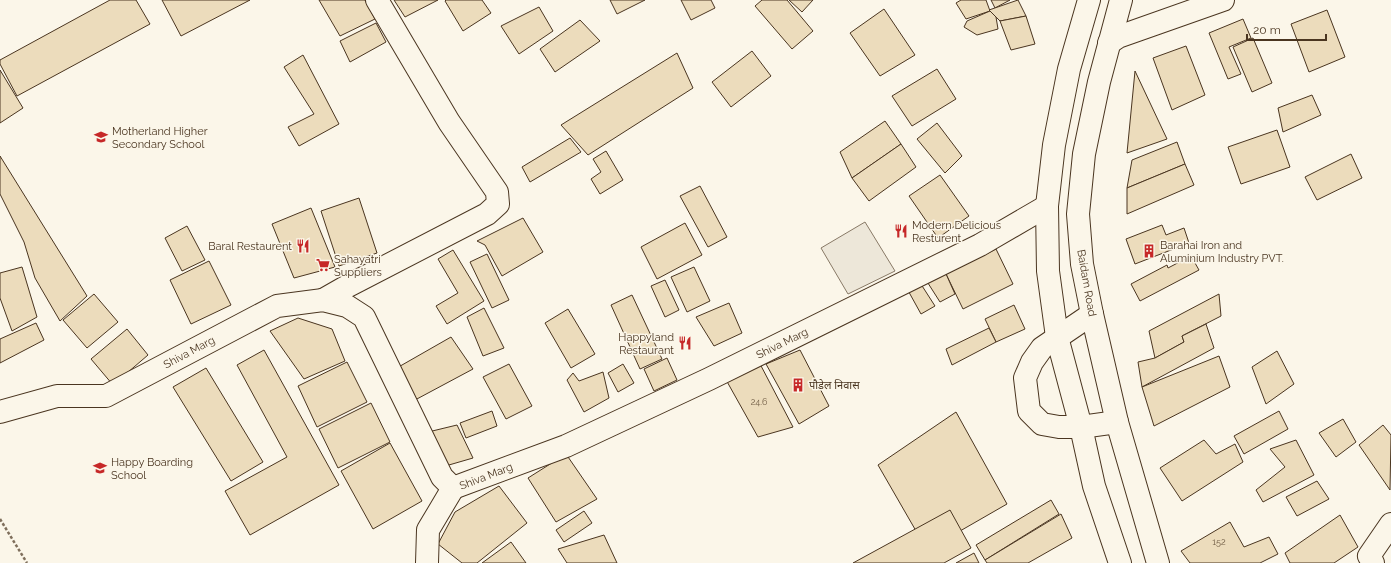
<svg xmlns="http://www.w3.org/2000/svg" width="1391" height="563" viewBox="0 0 1391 563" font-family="Raleway,'Noto Sans Devanagari',sans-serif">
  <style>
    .parking { fill: #ede7d9; stroke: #887966 }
    .building { fill: #ecdcbc; stroke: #4a3520 }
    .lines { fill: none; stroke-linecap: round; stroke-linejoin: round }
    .minor-casing { stroke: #4a3520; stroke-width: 24 }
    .major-casing { stroke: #4a3520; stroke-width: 24 }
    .path { stroke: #7f6f5c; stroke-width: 2.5; stroke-dasharray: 3 2; stroke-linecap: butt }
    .minor { stroke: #fbf6e9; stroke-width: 22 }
    .major { stroke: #fbf6e9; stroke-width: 22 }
    .labels { text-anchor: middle; stroke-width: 3; stroke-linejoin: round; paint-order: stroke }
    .number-label { font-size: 9px; fill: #725f47 }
    .poi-label { font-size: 11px; fill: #4a3520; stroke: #fbf6e9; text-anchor: start }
    .street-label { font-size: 11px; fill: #4a3520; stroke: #fbf6e9 }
  </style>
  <rect width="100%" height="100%" fill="#fbf6e9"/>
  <!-- parking -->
  <path class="parking" d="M865 222 895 271 848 294 821 248Z"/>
  <!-- building -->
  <g class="building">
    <path d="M110 0H136L150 24 17 96 0 64V60Z"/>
    <path d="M162 0H250L181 36Z"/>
    <path d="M319 0H365L375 19 340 36Z"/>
    <path d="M394 0H438L405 17Z"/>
    <path d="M446 0H482L491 13 463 31 445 1Z"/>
    <path d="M610 0H645L617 14Z"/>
    <path d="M681 0H711L715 8 691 20Z"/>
    <path d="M762 0H787L813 31 792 49 755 6Z"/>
    <path d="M789 0H813L802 12Z"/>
    <path d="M961 0H986L990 11 966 19 956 3Z"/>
    <path d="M991 0H1010L995 8Z"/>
    <path d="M1018 0 1026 16 1000 21 989 10Z"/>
    <path d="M539 7 553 31 519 54 501 26Z"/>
    <path d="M884 9 915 55 880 76 850 33Z"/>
    <path d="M1327 10 1345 57 1309 72 1291 24Z"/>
    <path d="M990 11 996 17 998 29 977 35 964 27 967 21Z"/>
    <path d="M1026 16 1035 44 1011 50 1000 21Z"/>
    <path d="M1243 19 1251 38 1229 47 1241 74 1228 79 1209 33Z"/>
    <path d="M580 20 600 41 555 72 540 49Z"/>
    <path d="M376 23 386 42 350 62 340 41Z"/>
    <path d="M1253 38 1272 83 1252 92 1233 47Z"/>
    <path d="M1186 46 1205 95 1172 110 1153 58Z"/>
    <path d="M752 51 771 76 731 107 712 82Z"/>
    <path d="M677 53 693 88 588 155 561 125Z"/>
    <path d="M303 55 339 124 299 146 288 127 314 114 284 67Z"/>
    <path d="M937 69 956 99 912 126 892 96Z"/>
    <path d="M0 70 23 108 0 123Z"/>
    <path d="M1135 71 1167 139 1127 153Z"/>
    <path d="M1312 95 1321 115 1283 132 1278 108Z"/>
    <path d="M885 121 901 144 852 178 840 152Z"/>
    <path d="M937 123 962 156 945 173 917 139Z"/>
    <path d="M1277 130 1290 167 1241 184 1228 147Z"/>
    <path d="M570 138 581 152 530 182 522 167Z"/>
    <path d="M1177 142 1185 164 1127 188 1132 160Z"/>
    <path d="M901 144 916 167 869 201 852 178Z"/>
    <path d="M606 151 623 180 600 194 591 179 601 172 593 159Z"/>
    <path d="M1351 154 1362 178 1317 200 1305 177Z"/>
    <path d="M0 156 87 296 60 321 35 278 24 242 0 194Z"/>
    <path d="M1185 164 1194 185 1127 214V188Z"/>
    <path d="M940 175 969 216 938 238 909 196Z"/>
    <path d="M700 186 727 237 708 247 680 196Z"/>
    <path d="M359 198 377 253 339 266 321 211Z"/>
    <path d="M311 208 335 267 294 278 272 224Z"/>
    <path d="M523 218 543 252 502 276 485 245 477 241Z"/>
    <path d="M685 223 702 255 657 279 641 247Z"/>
    <path d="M1162 225 1166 235 1184 228 1189 243 1135 264 1126 239Z"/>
    <path d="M187 226 205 260 182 271 165 238Z"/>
    <path d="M996 249 1013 284 963 309 946 274Z"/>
    <path d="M453 250 484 301 447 324 436 306 458 293 438 259Z"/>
    <path d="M487 254 509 300 492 308 470 262Z"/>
    <path d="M1191 256 1199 270 1140 301 1131 284 1167 265 1168 268Z"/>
    <path d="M209 261 231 305 191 324 170 280Z"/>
    <path d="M22 267 37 317 12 331 0 298V273Z"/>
    <path d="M694 267 710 301 687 312 671 277Z"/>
    <path d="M946 274 955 294 940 302 926 280Z"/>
    <path d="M917 278 935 306 921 314 905 285Z"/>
    <path d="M665 280 679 310 665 317 651 286Z"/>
    <path d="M94 294 118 322 87 348 63 320Z"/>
    <path d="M1219 294 1221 316 1182 336 1184 342 1155 358 1149 331Z"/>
    <path d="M632 295 662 359 640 369 611 305Z"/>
    <path d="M729 303 742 333 714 346 696 317Z"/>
    <path d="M1014 305 1025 329 996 342 985 319Z"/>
    <path d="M484 308 504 348 483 356 467 317Z"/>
    <path d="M568 309 595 354 571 368 545 323Z"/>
    <path d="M298 318 332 329 345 361 304 379 270 331Z"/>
    <path d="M36 323 44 340 0 363V339Z"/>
    <path d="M1206 324 1214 348 1142 387 1138 362 1155 358 1184 342 1182 336Z"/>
    <path d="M989 328 996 342 952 365 946 349Z"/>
    <path d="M127 329 148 355 113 385 91 359Z"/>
    <path d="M451 337 473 369 415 400 395 369Z"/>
    <path d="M264 350 339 485 250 535 225 491 287 457 237 365Z"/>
    <path d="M800 350 829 406 799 424 766 364Z"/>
    <path d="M1277 351 1294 384 1266 404 1252 367Z"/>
    <path d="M1219 356 1230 387 1154 426 1142 387Z"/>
    <path d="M667 358 677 380 654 391 644 369Z"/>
    <path d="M347 362 367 402 317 427 298 386Z"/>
    <path d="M759 362 793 427 758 437 725 378Z"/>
    <path d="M509 364 532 406 506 419 483 377Z"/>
    <path d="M623 364 634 383 618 392 608 373Z"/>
    <path d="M206 368 263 462 231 481 173 387Z"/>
    <path d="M603 372 609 398 584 412 567 380 573 373 579 381Z"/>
    <path d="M371 403 390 442 338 468 319 429Z"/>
    <path d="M492 411 497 426 466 438 460 423Z"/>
    <path d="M1279 411 1288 429 1244 454 1234 436Z"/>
    <path d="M956 412 1007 504 927 550 878 465Z"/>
    <path d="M1343 419 1356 442 1336 457 1319 433Z"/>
    <path d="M457 425 473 458 442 467 424 433Z"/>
    <path d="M1383 425 1391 435 1390 490 1359 445Z"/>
    <path d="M1204 440 1216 454 1235 444 1243 462 1182 501 1160 468Z"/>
    <path d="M1296 440 1314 475 1263 502 1256 490 1285 467 1270 449Z"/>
    <path d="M390 443 422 501 373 529 341 471Z"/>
    <path d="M566 454 597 499 556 522 528 478Z"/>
    <path d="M1317 481 1329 499 1297 516 1286 497Z"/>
    <path d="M499 486 527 523 477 563H462L438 544 455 512Z"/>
    <path d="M1051 500 1059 514 985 560 976 545Z"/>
    <path d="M950 510 971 548 944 563H853Z"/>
    <path d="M584 511 592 523 564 542 556 530Z"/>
    <path d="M1061 514 1072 538 1028 563H987L985 560Z"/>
    <path d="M1340 515 1358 547 1334 563H1290L1285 553Z"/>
    <path d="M1230 522 1244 547 1269 537 1278 554 1260 563H1190L1181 551Z"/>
    <path d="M604 535 617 563H567L558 549Z"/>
    <path d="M511 542 526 563H482Z"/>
    <path d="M974 553 979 563H956Z"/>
  </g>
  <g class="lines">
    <!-- minor casing -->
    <g class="minor-casing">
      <g id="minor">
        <path d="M1109 43 1118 37 1223 0"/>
        <path d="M323 300 344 288 487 214 498 204 497 192 449 122 377 0"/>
        <path d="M1092 314 1042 348 1032 362 1025 378 1029 411 1042 424 1059 427H1081L1117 422"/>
        <path d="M0 412 57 396H106L277 306 323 300 347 306 364 317 442 477 453 488"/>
        <path d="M453 488 566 446 709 379 980 245 1047 206"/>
        <path d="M427 563 428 530 453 488"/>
        <path d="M1373 563 1369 556 1391 524"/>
      </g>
    </g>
    <!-- major casing -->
    <g class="major-casing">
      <g id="major">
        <path d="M1089 0 1069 69 1054 145 1047 206 1048 271 1057 337 1081 427 1094 486 1120 563"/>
        <path d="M1121 0 1099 82 1084 154 1078 214 1082 264 1092 314 1117 422 1158 563"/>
      </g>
    </g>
    <!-- path -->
    <path class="path" d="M0 519 27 563"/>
    <!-- minor -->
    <use href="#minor" class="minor"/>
    <!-- major -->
    <use href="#major" class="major"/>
  </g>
  <!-- icons -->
  <defs>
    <g id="school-bare" transform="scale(1.08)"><path d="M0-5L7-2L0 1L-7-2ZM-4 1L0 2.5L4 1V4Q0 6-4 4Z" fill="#c62828" stroke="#fbf6e9" stroke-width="2.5" paint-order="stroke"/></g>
    <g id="restaurant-bare" transform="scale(1.08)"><path d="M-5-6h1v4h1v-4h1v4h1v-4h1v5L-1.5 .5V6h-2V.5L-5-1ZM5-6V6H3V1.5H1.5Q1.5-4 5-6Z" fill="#c62828" stroke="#fbf6e9" stroke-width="2.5" paint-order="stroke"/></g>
    <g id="building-bare" transform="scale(1.08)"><path d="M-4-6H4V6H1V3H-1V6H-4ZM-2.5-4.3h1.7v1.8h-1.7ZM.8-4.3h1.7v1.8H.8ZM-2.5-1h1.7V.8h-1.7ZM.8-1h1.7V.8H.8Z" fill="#c62828" stroke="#fbf6e9" stroke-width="2.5" paint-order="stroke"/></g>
    <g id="supermarket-bare" transform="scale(1.08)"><path d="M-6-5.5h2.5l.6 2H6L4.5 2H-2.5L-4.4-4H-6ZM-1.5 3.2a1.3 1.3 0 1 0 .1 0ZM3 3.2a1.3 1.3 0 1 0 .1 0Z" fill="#c62828" stroke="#fbf6e9" stroke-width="2.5" paint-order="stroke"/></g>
  </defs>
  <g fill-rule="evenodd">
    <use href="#school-bare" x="101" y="137"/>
    <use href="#restaurant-bare" x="901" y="231"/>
    <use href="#restaurant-bare" x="303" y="246"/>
    <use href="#building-bare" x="1149" y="251"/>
    <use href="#supermarket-bare" x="323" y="265"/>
    <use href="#restaurant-bare" x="685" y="343"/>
    <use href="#building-bare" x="798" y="385"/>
    <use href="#school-bare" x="100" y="468"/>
  </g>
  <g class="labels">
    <!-- number labels -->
    <g class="number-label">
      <text x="759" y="405">24.6</text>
      <text x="1219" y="545">152</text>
    </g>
    <!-- poi labels -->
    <g class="poi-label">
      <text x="112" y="135">Motherland Higher<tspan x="112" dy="13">Secondary School</tspan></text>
      <text x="912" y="229">Modern Delicious<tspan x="912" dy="13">Resturent</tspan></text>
      <text x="1160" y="249">Barahai Iron and<tspan x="1160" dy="13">Aluminium Industry PVT.</tspan></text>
      <text x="292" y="250" text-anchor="end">Baral Restaurent</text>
      <text x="334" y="263">Sahayatri<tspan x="334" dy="13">Suppliers</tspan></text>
      <text x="674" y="341" text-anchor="end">Happyland<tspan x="674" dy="13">Restaurant</tspan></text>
      <text x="809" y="389">पौडेल निवास</text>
      <text x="111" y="466">Happy Boarding<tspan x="111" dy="13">School</tspan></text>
    </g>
    <!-- street labels -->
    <g class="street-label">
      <text transform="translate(1087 283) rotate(80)" y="4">Baidam Road</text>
      <text transform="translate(782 343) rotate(-26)" y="4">Shiva Marg</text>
      <text transform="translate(189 352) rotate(-28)" y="4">Shiva Marg</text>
      <text transform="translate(486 476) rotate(-21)" y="4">Shiva Marg</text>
    </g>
  </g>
  <!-- scale -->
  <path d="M1247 34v6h79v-6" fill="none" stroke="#4a3520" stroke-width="2"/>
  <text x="1253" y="34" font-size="12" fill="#4a3520" stroke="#fbf6e9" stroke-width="3" paint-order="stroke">20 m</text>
</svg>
